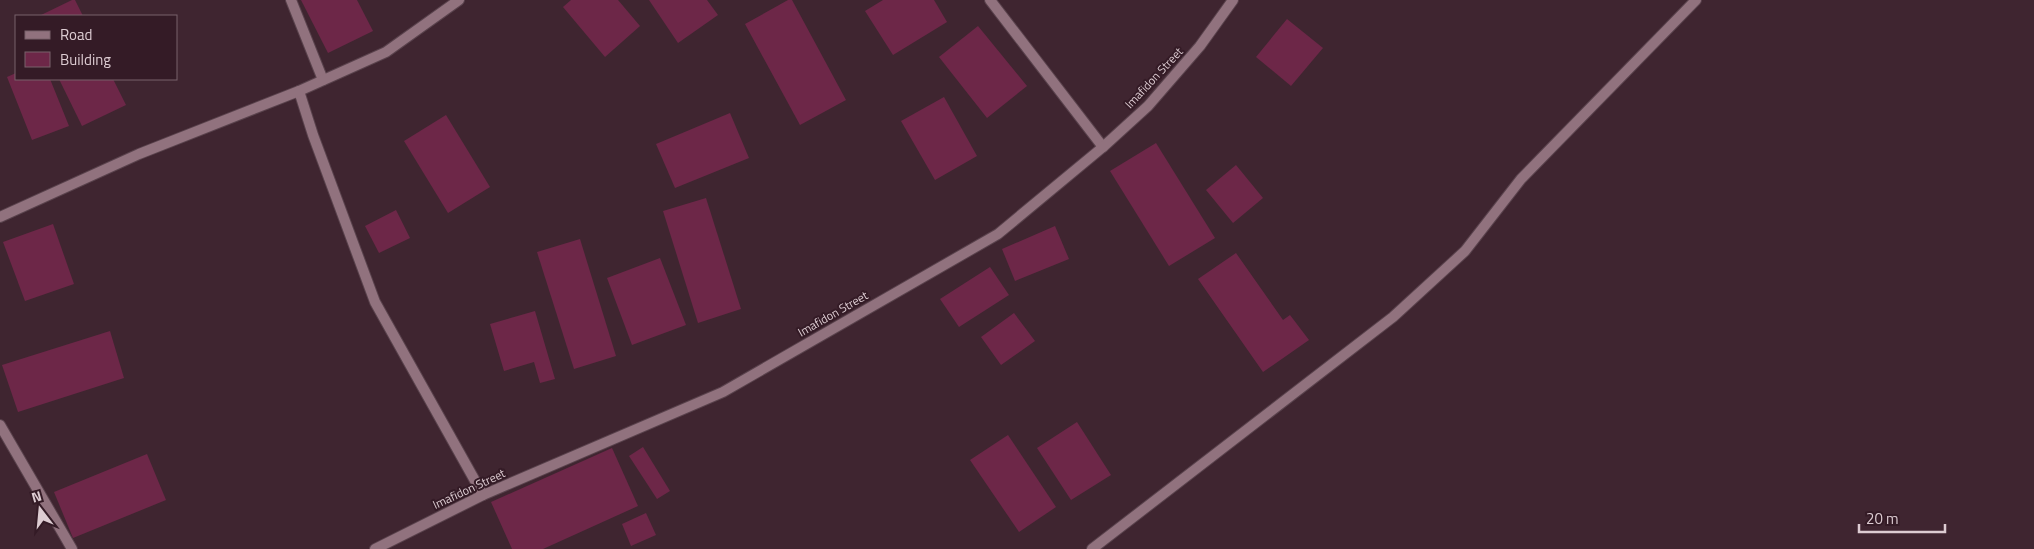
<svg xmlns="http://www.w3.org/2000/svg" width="2034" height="549" viewBox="0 0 2034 549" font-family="'Titillium Web',sans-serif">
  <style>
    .building { fill: #6d2748 }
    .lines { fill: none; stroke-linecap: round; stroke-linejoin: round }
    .minor-casing { stroke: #59424c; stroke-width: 12 }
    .minor { stroke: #91727e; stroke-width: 10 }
    .labels { text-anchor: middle; stroke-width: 4; stroke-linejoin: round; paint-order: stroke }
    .street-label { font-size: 12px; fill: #ddccd2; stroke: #341b26 }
  </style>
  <rect width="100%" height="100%" fill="#3f2530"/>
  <!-- building -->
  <g class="building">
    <path d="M72 0H75L83 16H39Z"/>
    <path d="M301 0H357L373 31 328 53Z"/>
    <path d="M571 0H618L640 26 605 57 563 7Z"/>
    <path d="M649 0H707L718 15 678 43Z"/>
    <path d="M788 0H792L846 100 800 125 745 24Z"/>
    <path d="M883 0H934L947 22 893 55 865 11Z"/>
    <path d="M1287 19 1323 48 1291 86 1256 57Z"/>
    <path d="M978 26 1027 86 987 118 939 57Z"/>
    <path d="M16 73V79H50L69 126 32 140 7 77Z"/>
    <path d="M59 79H113L126 105 82 126Z"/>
    <path d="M944 97 977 156 935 180 901 121Z"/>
    <path d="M730 113 749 158 675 188 656 144Z"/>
    <path d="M446 115 490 187 448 213 404 141Z"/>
    <path d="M1156 143 1215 238 1169 266 1110 171Z"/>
    <path d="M1236 165 1263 198 1233 223 1206 190Z"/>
    <path d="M706 198 741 309 698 323 663 211Z"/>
    <path d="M396 210 410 238 379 253 365 226Z"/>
    <path d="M53 224 74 284 25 301 3 242Z"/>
    <path d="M1055 226 1069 259 1015 281 1002 249Z"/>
    <path d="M580 239 616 356 574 369 537 252Z"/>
    <path d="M1236 253 1283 320 1290 315 1309 340 1263 372 1198 279Z"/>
    <path d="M660 258 686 325 632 345 607 278Z"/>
    <path d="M990 267 1009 295 959 327 940 299Z"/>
    <path d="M535 311 555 379 540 383 534 362 504 371 490 324Z"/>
    <path d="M1014 313 1035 341 1001 365 981 337Z"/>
    <path d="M110 331 124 378 18 412 2 365Z"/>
    <path d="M1077 422 1111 475 1071 500 1037 448Z"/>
    <path d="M1008 435 1056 507 1019 532 970 460Z"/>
    <path d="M643 447 670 491 657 499 629 456Z"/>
    <path d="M612 448 638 506 543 549H512L491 502Z"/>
    <path d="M147 454 166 500 73 538 54 492Z"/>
    <path d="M646 513 656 535 631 546 622 524Z"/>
  </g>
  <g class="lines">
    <!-- minor casing -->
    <g class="minor-casing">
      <g id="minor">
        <path d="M291 0 323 80"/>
        <path d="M990 0 1103 147"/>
        <path d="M299 91 313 135 375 302 483 495"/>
        <path d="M0 217 139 154 299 91 386 52 459 0"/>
        <path d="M0 425 72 549"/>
        <path d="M375 549 483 495 723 392 998 234 1103 147 1148 106 1200 46 1233 0"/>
        <path d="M1092 549 1393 317 1465 251 1521 179 1696 0"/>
      </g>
    </g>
    <!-- minor -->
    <use href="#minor" class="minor"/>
  </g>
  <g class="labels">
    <!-- street labels -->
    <g class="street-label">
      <text transform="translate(1154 78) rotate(-47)" y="4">Imafidon Street</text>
      <text transform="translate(833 314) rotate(-30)" y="4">Imafidon Street</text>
      <text transform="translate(469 489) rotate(-25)" y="4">Imafidon Street</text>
    </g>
  </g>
  <!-- legend -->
  <rect x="15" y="15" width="162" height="65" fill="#341b26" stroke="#78626b"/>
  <rect x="25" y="31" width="25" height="8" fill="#91727e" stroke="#78626b"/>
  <text x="60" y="40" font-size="15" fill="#ddccd2">Road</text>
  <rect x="25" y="52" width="25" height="15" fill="#6d2748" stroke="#78626b"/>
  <text x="60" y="65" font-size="15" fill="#ddccd2">Building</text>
  <!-- north arrow -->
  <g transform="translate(40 509) rotate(344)" stroke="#341b26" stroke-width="4" paint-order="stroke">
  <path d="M0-4L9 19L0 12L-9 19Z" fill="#ddccd2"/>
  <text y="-8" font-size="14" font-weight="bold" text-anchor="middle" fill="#ddccd2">N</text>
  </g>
  <!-- scale -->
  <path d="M1859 524v8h86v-8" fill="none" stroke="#ddccd2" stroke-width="2.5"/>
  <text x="1866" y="524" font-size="15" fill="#ddccd2" stroke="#341b26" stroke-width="4" paint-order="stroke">20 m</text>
</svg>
